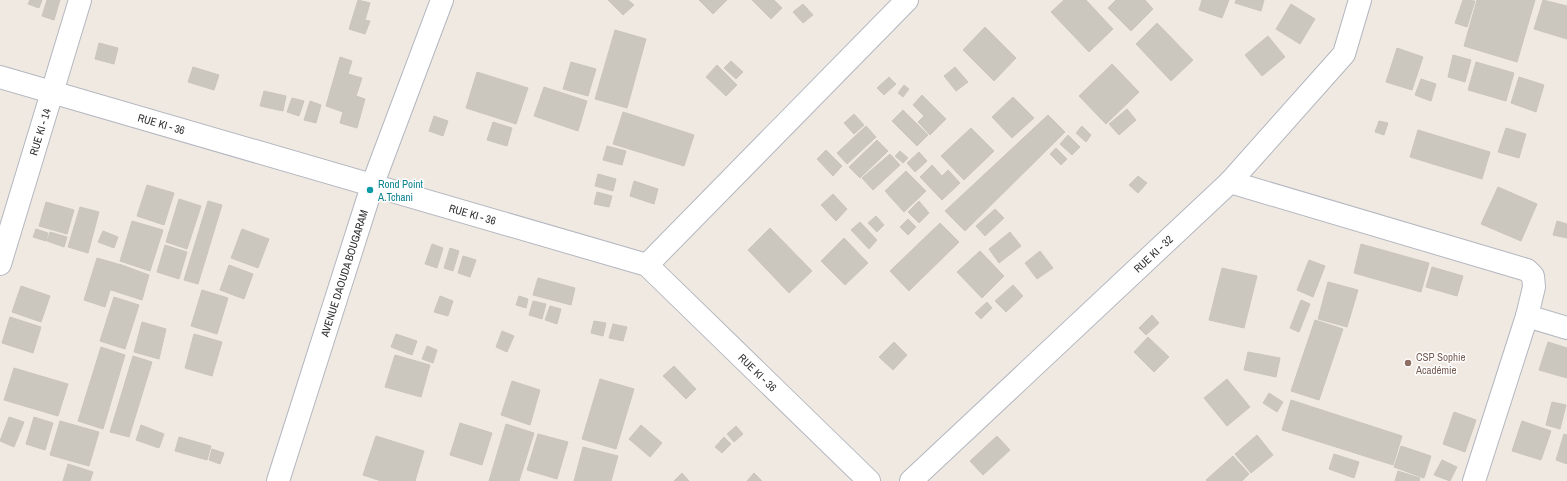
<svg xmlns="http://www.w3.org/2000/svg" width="1567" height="481" viewBox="0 0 1567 481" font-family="'Archivo Narrow',sans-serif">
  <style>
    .building { fill: #cbc7bf; stroke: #cbc5ba }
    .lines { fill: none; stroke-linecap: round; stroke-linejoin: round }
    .street-casing { stroke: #b4b7c1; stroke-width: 24 }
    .secondary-casing { stroke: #b4b7c1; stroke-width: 24 }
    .street { stroke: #fff; stroke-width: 22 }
    .secondary { stroke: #fff; stroke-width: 22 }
    .culture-dot { fill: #0f9aa8; stroke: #fff; stroke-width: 1.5 }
    .education-dot { fill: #8d6e63; stroke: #fff; stroke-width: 1.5 }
    .labels { text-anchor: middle; stroke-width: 3; stroke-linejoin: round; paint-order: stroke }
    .street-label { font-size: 11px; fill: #2e2e2e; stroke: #fff }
    .culture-label { font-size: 11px; fill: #0d838f; stroke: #fff; text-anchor: start }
    .education-label { font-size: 11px; fill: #785e54; stroke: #fff; text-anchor: start }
  </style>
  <rect width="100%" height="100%" fill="#efe9e1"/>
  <!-- building -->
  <g class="building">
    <path d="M30 0H42L39 8 28 4Z"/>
    <path d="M47 0H60L54 20 42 16Z"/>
    <path d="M358 0 370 3 365 20 370 21 365 34 349 29Z"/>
    <path d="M608 0H628L634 5 623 15Z"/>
    <path d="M699 0H727L713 14Z"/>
    <path d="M752 0H774L782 8 771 19Z"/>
    <path d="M1064 0H1086L1113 29 1089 52 1051 12Z"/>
    <path d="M1116 0H1145L1153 9 1131 31 1108 8Z"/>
    <path d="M1202 0H1229L1222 18 1199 10Z"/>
    <path d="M1236 0H1264L1261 11 1235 3Z"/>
    <path d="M1463 0 1475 1 1467 27 1455 23Z"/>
    <path d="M1477 0H1535L1517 62 1464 46Z"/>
    <path d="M1543 0 1567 6V39L1534 29Z"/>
    <path d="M803 4 813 15 803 23 793 12Z"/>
    <path d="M1291 4 1315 19 1300 44 1276 29Z"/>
    <path d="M1157 23 1193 60 1171 81 1136 44Z"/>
    <path d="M985 27 1016 58 994 81 963 50Z"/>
    <path d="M615 30 646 39 627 108 595 99Z"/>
    <path d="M1268 36 1285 57 1262 76 1245 55Z"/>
    <path d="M99 43 118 48 114 64 95 59Z"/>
    <path d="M1397 48 1423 57 1412 90 1386 82Z"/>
    <path d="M1453 55 1471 60 1465 82 1448 77Z"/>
    <path d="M340 57 352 61 348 74 362 78 356 96 365 99 357 128 340 123 343 112 326 106Z"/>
    <path d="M731 61 743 72 736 79 724 68Z"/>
    <path d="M571 62 596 69 588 96 563 89Z"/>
    <path d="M1476 62 1514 73 1506 101 1468 90Z"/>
    <path d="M1112 64 1139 92 1106 124 1079 96Z"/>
    <path d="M717 65 737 85 726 96 706 77Z"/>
    <path d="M193 67 219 75 214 90 188 82Z"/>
    <path d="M955 67 968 82 956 91 944 76Z"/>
    <path d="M477 72 528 88 516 124 466 108Z"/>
    <path d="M889 77 896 84 884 95 877 88Z"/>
    <path d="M1519 77 1544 85 1536 112 1511 103Z"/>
    <path d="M1421 79 1436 84 1431 101 1415 95Z"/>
    <path d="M904 85 909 89 903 97 898 93Z"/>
    <path d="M544 87 587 101 578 131 534 116Z"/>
    <path d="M264 91 286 96 283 111 260 106Z"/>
    <path d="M922 95 946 119 930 135 918 122 924 116 913 105Z"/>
    <path d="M1013 97 1034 118 1012 138 992 117Z"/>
    <path d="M292 98 304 101 299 116 287 112Z"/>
    <path d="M310 101 321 105 316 123 304 120Z"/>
    <path d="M1127 109 1136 120 1119 135 1109 124Z"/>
    <path d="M903 110 928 135 917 146 892 121Z"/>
    <path d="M623 112 694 135 684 166 613 144Z"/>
    <path d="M854 114 864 125 854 134 844 123Z"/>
    <path d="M1048 115 1065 132 965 231 945 211Z"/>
    <path d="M434 116 448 121 443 136 429 131Z"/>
    <path d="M1379 121 1388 123 1384 135 1375 132Z"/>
    <path d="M493 122 512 128 507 146 487 140Z"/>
    <path d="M866 126 876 137 847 164 837 153Z"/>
    <path d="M1082 126 1091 135 1086 142 1076 133Z"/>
    <path d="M971 128 994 151 964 180 941 156Z"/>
    <path d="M1506 128 1526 134 1519 158 1498 152Z"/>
    <path d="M1418 130 1490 152 1482 179 1410 157Z"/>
    <path d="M1068 135 1080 147 1072 155 1060 144Z"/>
    <path d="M877 140 888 151 860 178 849 167Z"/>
    <path d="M607 146 626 151 622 165 603 160Z"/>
    <path d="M1056 148 1067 159 1061 165 1050 154Z"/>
    <path d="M826 150 842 166 833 176 817 159Z"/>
    <path d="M900 151 908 158 903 163 895 156Z"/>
    <path d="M919 152 927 161 915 172 907 163Z"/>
    <path d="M890 154 900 165 873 190 862 178Z"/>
    <path d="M932 165 942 176 948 170 960 183 942 200 920 177Z"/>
    <path d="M906 171 926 191 904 212 885 191Z"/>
    <path d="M598 174 616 179 613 191 595 186Z"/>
    <path d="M1138 176 1147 183 1138 193 1129 185Z"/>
    <path d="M634 181 658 189 654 204 630 196Z"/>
    <path d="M147 185 174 193 164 225 137 216Z"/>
    <path d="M1498 187 1537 204 1521 241 1481 224Z"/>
    <path d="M597 192 612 196 609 207 594 204Z"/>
    <path d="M833 194 847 209 836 221 821 205Z"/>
    <path d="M179 199 201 206 187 249 166 242Z"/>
    <path d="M208 201 222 205 198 284 184 280Z"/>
    <path d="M919 201 929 213 919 223 908 212Z"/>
    <path d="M46 202 74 210 67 234 39 226Z"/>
    <path d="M80 207 99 212 88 253 68 247Z"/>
    <path d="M995 209 1004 218 985 236 976 226Z"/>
    <path d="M876 216 884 225 877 232 868 223Z"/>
    <path d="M908 219 916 227 908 235 900 227Z"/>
    <path d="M132 221 163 230 150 271 120 261Z"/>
    <path d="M1557 221 1567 224V238L1553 235Z"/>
    <path d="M860 222 877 240 869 249 851 230Z"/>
    <path d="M940 223 959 242 909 291 890 271Z"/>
    <path d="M770 228 812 271 789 293 748 250Z"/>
    <path d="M36 229 48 233 46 241 33 237Z"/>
    <path d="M242 229 269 239 258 268 231 258Z"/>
    <path d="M103 231 118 237 114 248 98 242Z"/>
    <path d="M50 232 67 237 64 247 47 241Z"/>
    <path d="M1010 232 1021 246 999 263 989 249Z"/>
    <path d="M844 238 868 263 845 285 821 261Z"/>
    <path d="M432 244 443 248 437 268 425 264Z"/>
    <path d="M1361 244 1429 263 1421 292 1354 273Z"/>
    <path d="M165 245 187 252 179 279 157 272Z"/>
    <path d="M450 248 459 251 453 271 444 268Z"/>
    <path d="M980 251 1004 276 982 298 957 272Z"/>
    <path d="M1040 251 1053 268 1037 279 1025 263Z"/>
    <path d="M463 256 476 260 470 277 458 273Z"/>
    <path d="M97 258 118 264 105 307 84 300Z"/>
    <path d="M1309 260 1325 266 1313 297 1297 290Z"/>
    <path d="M119 264 149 275 142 300 111 290Z"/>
    <path d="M229 265 253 274 244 299 220 290Z"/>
    <path d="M1432 267 1463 276 1457 296 1426 287Z"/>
    <path d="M1222 268 1257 276 1244 328 1209 320Z"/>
    <path d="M538 278 575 288 571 305 533 295Z"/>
    <path d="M1328 282 1358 290 1347 327 1318 319Z"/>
    <path d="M1013 285 1023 296 1006 312 995 301Z"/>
    <path d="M21 286 50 296 41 322 12 312Z"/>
    <path d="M202 290 228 298 217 334 191 326Z"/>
    <path d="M440 296 453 301 448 316 434 312Z"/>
    <path d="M519 296 528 299 526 308 516 305Z"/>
    <path d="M114 297 139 305 125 349 100 341Z"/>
    <path d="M1301 300 1310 304 1299 332 1290 328Z"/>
    <path d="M533 301 546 304 542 319 529 315Z"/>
    <path d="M987 302 992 308 981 319 975 313Z"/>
    <path d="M550 306 561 309 557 324 545 320Z"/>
    <path d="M1152 315 1159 323 1146 335 1139 328Z"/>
    <path d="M10 317 41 327 33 353 2 343Z"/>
    <path d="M1315 320 1343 329 1319 400 1291 391Z"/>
    <path d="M594 321 606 323 603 336 591 333Z"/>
    <path d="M142 322 166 329 159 359 134 352Z"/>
    <path d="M613 324 627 327 623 341 609 338Z"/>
    <path d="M502 331 514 336 507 352 496 347Z"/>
    <path d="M194 334 222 342 212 376 185 368Z"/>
    <path d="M396 334 417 341 412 355 391 347Z"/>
    <path d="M1148 337 1169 357 1154 372 1134 352Z"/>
    <path d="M894 342 907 355 893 370 879 357Z"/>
    <path d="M1548 342 1567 348V378L1539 370Z"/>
    <path d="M427 346 437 350 433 363 422 359Z"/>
    <path d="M101 347 125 355 103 429 78 421Z"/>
    <path d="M1248 352 1280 358 1276 377 1244 370Z"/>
    <path d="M395 355 430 365 421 397 385 387Z"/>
    <path d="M133 356 152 362 129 437 110 432Z"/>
    <path d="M674 366 696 389 686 399 663 376Z"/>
    <path d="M14 368 68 384 58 416 4 400Z"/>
    <path d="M600 379 634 389 616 449 582 439Z"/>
    <path d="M1227 379 1250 407 1227 426 1204 398Z"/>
    <path d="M512 381 540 390 530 425 501 415Z"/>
    <path d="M1269 393 1283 402 1277 412 1263 403Z"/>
    <path d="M1291 400 1402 436 1393 465 1282 430Z"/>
    <path d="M1552 402 1566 405 1560 429 1546 425Z"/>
    <path d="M1454 412 1476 420 1465 452 1443 444Z"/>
    <path d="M9 417 24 422 14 447 0 441Z"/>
    <path d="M34 417 53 423 45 450 26 444Z"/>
    <path d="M60 421 99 432 89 466 50 455Z"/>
    <path d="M1522 421 1551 431 1541 460 1512 451Z"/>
    <path d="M460 423 492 433 482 465 450 455Z"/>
    <path d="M506 424 534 433 519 481H489Z"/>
    <path d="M141 425 164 434 159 448 136 440Z"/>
    <path d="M641 425 662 443 650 457 629 439Z"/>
    <path d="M736 426 743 434 734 442 727 434Z"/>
    <path d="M538 434 568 442 557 479 527 470Z"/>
    <path d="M1564 434 1567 435V464L1556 460Z"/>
    <path d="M1257 435 1273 455 1251 473 1235 454Z"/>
    <path d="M376 436 424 451 415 481H381L363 475Z"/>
    <path d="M997 436 1010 450 983 475 970 461Z"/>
    <path d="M179 437 211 446 207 460 175 451Z"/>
    <path d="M724 437 731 444 722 453 715 447Z"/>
    <path d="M1401 446 1431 456 1424 478 1394 467Z"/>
    <path d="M583 447 618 456 611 481H574Z"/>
    <path d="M212 449 224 453 220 464 209 460Z"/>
    <path d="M1334 454 1359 462 1354 478 1329 469Z"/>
    <path d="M1233 456 1249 474 1242 481H1207L1206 480Z"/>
    <path d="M1442 460 1457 467 1450 481 1434 475Z"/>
    <path d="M68 464 93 472 90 481H63Z"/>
    <path d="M1398 471 1420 478 1419 481H1395Z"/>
    <path d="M682 473 689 481H674Z"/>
    <path d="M754 473 762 481H747Z"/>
  </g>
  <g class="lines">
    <!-- street casing -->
    <g class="street-casing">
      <g id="street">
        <path id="s1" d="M0 77 647 265 869 481"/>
        <path d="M1230 182 1527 270 1533 276 1534 287 1527 316 1474 481"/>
        <path id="s2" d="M0 264 80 0"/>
        <path d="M647 265 907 0"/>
        <path d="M1527 316 1567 328"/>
        <path id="s3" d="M911 481 1230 182 1344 54 1360 0"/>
      </g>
    </g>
    <!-- secondary casing -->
    <g class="secondary-casing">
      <g id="secondary">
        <path id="s4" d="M278 481 372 186 442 0"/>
      </g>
    </g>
    <!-- street -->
    <use href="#street" class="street"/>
    <!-- secondary -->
    <use href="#secondary" class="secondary"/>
  </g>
  <!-- markers -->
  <circle class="culture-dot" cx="370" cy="190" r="4"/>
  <circle class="education-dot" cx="1408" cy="363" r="4"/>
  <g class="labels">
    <!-- street labels -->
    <g class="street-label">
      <text dy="4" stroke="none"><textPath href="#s1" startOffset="168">RUE KI - 36</textPath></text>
      <text dy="4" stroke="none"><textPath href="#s2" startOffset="138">RUE KI - 14</textPath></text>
      <text dy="4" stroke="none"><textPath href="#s1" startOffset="492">RUE KI - 36</textPath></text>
      <text dy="4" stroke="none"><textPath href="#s3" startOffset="332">RUE KI - 32</textPath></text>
      <text dy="4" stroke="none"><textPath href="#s4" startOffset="218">AVENUE DAOUDA BOUGARAM</textPath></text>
      <text dy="4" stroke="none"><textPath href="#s1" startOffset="828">RUE KI - 36</textPath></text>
    </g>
    <!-- culture labels -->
    <g class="culture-label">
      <text x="378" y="188">Rond Point<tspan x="378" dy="13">A.Tchani</tspan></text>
    </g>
    <!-- education labels -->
    <g class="education-label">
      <text x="1416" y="361">CSP Sophie<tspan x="1416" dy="13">Académie</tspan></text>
    </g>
  </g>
</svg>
